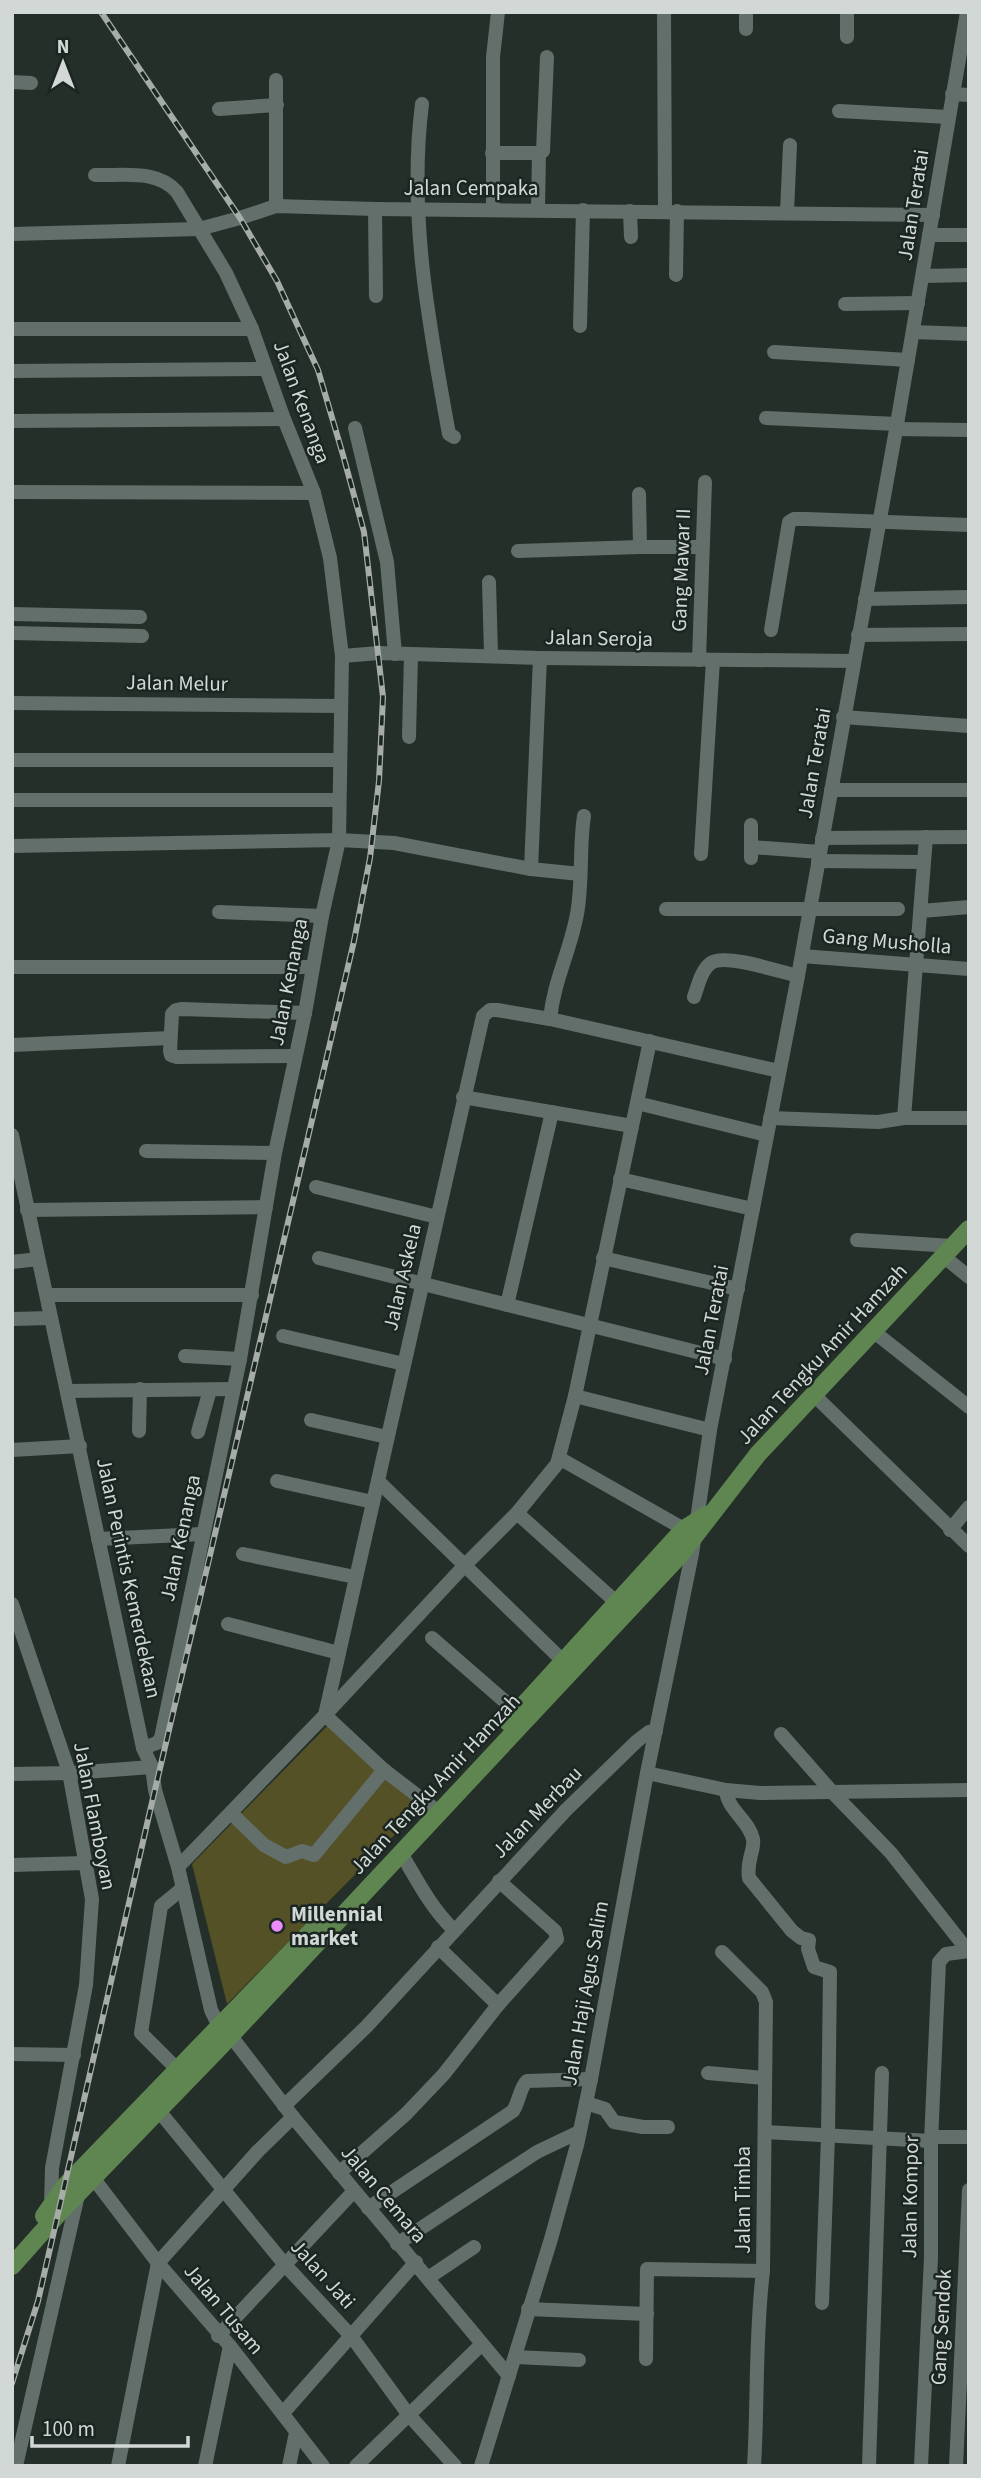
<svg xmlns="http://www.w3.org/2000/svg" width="981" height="2478" viewBox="0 0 981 2478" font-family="'Source Sans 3',sans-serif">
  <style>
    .green { fill: #545127 }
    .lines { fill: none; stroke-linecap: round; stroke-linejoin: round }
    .minor { stroke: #636f6a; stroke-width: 14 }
    .major { stroke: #5f8650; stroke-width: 18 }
    .rail-casing { stroke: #a6ada9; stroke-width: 6 }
    .rail { stroke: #1b2521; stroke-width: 3.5; stroke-dasharray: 10; stroke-linecap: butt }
    .poi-dot { fill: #ec8cfb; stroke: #1b2521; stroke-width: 2.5 }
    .labels { text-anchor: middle; stroke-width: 5; stroke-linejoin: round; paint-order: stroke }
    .street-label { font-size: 21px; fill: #d2d8d5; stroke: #1b2521 }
    .poi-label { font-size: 21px; font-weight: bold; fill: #d2d8d5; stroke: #1b2521; text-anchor: start }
  </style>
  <rect width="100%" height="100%" fill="#252f2a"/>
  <!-- green -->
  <path class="green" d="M327 1726 424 1805 227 2004 192 1864Z"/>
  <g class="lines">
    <!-- minor -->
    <g class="minor">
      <path d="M664 12 665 210"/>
      <path d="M746 29V12"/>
      <path d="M847 37V12"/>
      <path d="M276 80V206"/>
      <path d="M12 82 31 83"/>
      <path d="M952 94 969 95"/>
      <path d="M422 104C408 214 429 326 449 434L454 437"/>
      <path d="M219 109 277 105"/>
      <path d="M839 111 948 117"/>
      <path d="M492 153H539L543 151 547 57"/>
      <path d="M95 175C123 176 157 169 177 192L226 273 252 329 284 419 314 493 330 558 342 656 339 840 322 916 305 1013 275 1153 240 1359 161 1738 157 1743 143 1748"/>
      <path d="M375 209 376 296"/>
      <path d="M493 209V57L498 12"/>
      <path d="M538 209 539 153"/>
      <path d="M630 211 631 237"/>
      <path d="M787 212 790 145"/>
      <path d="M12 234 199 229 240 218 276 206 375 209 933 215"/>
      <path d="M929 235H969"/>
      <path d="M676 275 677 211"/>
      <path d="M923 276 969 275"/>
      <path d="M845 304 918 303"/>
      <path d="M580 326 583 210"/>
      <path d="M12 329H252"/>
      <path d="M913 332 969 334"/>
      <path d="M774 352 908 360"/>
      <path d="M12 371 266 369"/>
      <path d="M766 418 897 424"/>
      <path d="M12 421 284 419"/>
      <path d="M355 428 387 562 395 654"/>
      <path d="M896 429 969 430"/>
      <path d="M12 492 314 493"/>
      <path d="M640 547H702"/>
      <path d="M518 551 640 547 639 494"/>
      <path d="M489 582 491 655"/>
      <path d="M865 599 969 597"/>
      <path d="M12 614 140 617"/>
      <path d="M771 630 789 522 794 519H806L969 525"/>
      <path d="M12 633 142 636"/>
      <path d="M858 635 969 634"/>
      <path d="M342 656 379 653 540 658 854 661"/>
      <path d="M699 660 705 482"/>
      <path d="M12 703 341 706"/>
      <path d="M843 717 969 726"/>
      <path d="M409 737 411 654"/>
      <path d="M12 760H340"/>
      <path d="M831 790H969"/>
      <path d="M12 800H339"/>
      <path d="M822 838 969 837"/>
      <path d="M12 846 339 840 394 843 531 869 580 874"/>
      <path d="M751 847 820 852"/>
      <path d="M701 854 713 660"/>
      <path d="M751 858V825"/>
      <path d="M818 861 923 862"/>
      <path d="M531 869 540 658"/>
      <path d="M666 909H898"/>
      <path d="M921 911 969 907"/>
      <path d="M219 912 322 916"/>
      <path d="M802 956 969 969"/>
      <path d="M12 967H312"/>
      <path d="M694 997C698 986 701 970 711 963 725 953 781 972 798 976"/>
      <path d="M550 1019C554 980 570 952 577 914 583 881 579 848 584 816"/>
      <path d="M12 1045 170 1038"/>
      <path d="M295 1056 177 1057 171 1055 170 1051 172 1014 176 1010 181 1009 305 1013"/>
      <path d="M463 1097 632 1126"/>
      <path d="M637 1103 767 1135"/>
      <path d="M770 1118 878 1122 904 1118H969"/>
      <path d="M904 1118 926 837"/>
      <path d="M12 1135 143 1748 152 1767 155 1790 178 1867 211 2010 219 2026 231 2036 293 2117 509 2376"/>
      <path d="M146 1151 275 1153"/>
      <path d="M620 1179 753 1209"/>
      <path d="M316 1187 437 1217"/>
      <path d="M27 1210 266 1207"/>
      <path d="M857 1240 952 1246"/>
      <path d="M943 1256 969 1277"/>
      <path d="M319 1258 725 1359"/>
      <path d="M603 1258 738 1289"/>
      <path d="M12 1262 38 1259"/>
      <path d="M47 1295H252"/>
      <path d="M507 1305 552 1112"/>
      <path d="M12 1319 51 1318"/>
      <path d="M873 1331 969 1407"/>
      <path d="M283 1336 404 1364"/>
      <path d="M185 1356 240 1359"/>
      <path d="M69 1391 233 1389"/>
      <path d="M814 1395 969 1546"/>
      <path d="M575 1396 710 1430"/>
      <path d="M311 1420 387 1437"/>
      <path d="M139 1431 140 1389"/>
      <path d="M198 1432 210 1390"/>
      <path d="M12 1450 80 1446"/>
      <path d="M559 1458 684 1529"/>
      <path d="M277 1481 373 1502"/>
      <path d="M378 1481 562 1660"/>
      <path d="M517 1513 616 1602"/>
      <path d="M950 1530 969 1507"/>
      <path d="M98 1539 202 1534"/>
      <path d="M243 1554 355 1577"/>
      <path d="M12 1604 69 1772 92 1899 86 1985 52 2168 51 2207"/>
      <path d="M228 1624 339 1653"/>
      <path d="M432 1638 517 1712"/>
      <path d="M781 1734 833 1793 891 1853 968 1951"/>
      <path d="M647 1773 726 1790 760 1793 969 1790"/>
      <path d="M12 1774 71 1773 152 1767"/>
      <path d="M726 1790C727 1810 749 1820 753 1839 755 1850 746 1861 749 1878L792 1931 801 1938 809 1940 808 1949 814 1967 830 1972 828 2136 822 2303"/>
      <path d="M231 1813 264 1845 286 1857 302 1851 314 1855 384 1770"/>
      <path d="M440 1813 384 1770 325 1715 466 1564 517 1513 557 1464 575 1396 650 1041"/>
      <path d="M401 1853C417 1880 431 1908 454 1930"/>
      <path d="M12 1865 85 1863"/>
      <path d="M178 1867 325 1715 483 1016 490 1010H497L550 1019 779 1071"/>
      <path d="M438 1947 498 2005"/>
      <path d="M722 1952 762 1992 766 2002 763 2271C755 2336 758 2401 754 2466"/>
      <path d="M12 2054 74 2055"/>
      <path d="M178 2070 141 2033 161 1906 183 1888"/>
      <path d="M708 2073 765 2078"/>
      <path d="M586 2103 605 2109 614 2122 643 2127H668"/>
      <path d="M284 2106 367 2026 566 1810 637 1741 649 1732 656 1731"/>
      <path d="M159 2111 286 2266 352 2337 408 2414 455 2466"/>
      <path d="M765 2132 931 2141"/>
      <path d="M932 2137H969"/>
      <path d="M339 2173 406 2114 444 2074 498 2005 557 1939 555 1931 499 1881"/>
      <path d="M94 2179 158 2263 230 2346 323 2466"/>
      <path d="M368 2208 513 2111C519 2102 520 2087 527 2081L591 2079"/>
      <path d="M397 2244 537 2152 579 2132"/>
      <path d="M428 2278 474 2247"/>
      <path d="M528 2309 647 2314"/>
      <path d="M218 2336 354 2191"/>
      <path d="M515 2357 579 2360"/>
      <path d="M646 2359 647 2269 763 2271"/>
      <path d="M283 2413 416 2262"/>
      <path d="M16 2466 78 2195"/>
      <path d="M118 2466 158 2263 258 2151 293 2117"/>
      <path d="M205 2466 230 2346"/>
      <path d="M289 2466 296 2433"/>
      <path d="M356 2466 482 2344"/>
      <path d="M481 2466 551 2239 577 2145 591 2079 647 1773 692 1554 710 1430 798 976 897 424 967 12"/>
      <path d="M869 2466 882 2073"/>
      <path d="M921 2466 931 2257V2141L939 1962 946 1954 969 1951"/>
      <path d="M956 2466 969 2190"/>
    </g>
    <!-- major -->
    <g class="major">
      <path d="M508 1722 684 1529 706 1515"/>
      <path d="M44 2216 65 2186 324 1918"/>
      <path d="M12 2266 59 2213 218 2049 680 1555 758 1454 969 1229"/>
    </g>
    <!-- rail casing -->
    <g class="rail-casing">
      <path id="rail" d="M12 2383 38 2301 150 1811 354 941 370 858 379 781 383 697 364 532 343 455 318 370 277 281 240 218 101 12"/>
    </g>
    <!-- rail -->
    <use href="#rail" class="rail"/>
  </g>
  <!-- markers -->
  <circle class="poi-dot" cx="277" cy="1926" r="7"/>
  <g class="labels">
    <!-- street labels -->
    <g class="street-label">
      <text x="471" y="195">Jalan Cempaka</text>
      <text transform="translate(913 205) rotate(-81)" y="7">Jalan Teratai</text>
      <text transform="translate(302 402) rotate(70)" y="7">Jalan Kenanga</text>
      <text transform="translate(681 570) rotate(-88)" y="7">Gang Mawar II</text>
      <text transform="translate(599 638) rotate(1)" y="7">Jalan Seroja</text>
      <text transform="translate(177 683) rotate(1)" y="7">Jalan Melur</text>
      <text transform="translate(814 763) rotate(-80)" y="7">Jalan Teratai</text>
      <text transform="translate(887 941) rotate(5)" y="7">Gang Musholla</text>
      <text transform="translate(288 982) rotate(-79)" y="7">Jalan Kenanga</text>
      <text transform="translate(402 1277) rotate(-77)" y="7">Jalan Askela</text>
      <text transform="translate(711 1320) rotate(-79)" y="7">Jalan Teratai</text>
      <text transform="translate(822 1354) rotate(-47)" y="7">Jalan Tengku Amir Hamzah</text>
      <text transform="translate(180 1538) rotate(-78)" y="7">Jalan Kenanga</text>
      <text transform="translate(129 1578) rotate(78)" y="7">Jalan Perintis Kemerdekaan</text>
      <text transform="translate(435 1784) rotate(-47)" y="7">Jalan Tengku Amir Hamzah</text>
      <text transform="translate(537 1812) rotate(-46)" y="7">Jalan Merbau</text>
      <text transform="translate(95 1816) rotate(79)" y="7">Jalan Flamboyan</text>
      <text transform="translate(585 1993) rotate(-80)" y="7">Jalan Haji Agus Salim</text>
      <text transform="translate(384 2194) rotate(50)" y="7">Jalan Cemara</text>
      <text transform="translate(910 2197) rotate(-89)" y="7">Jalan Kompor</text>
      <text transform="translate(743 2200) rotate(-90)" y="7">Jalan Timba</text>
      <text transform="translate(323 2274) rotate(48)" y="7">Jalan Jati</text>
      <text transform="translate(224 2309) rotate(50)" y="7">Jalan Tusam</text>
      <text transform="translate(941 2327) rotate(-87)" y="7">Gang Sendok</text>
    </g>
    <!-- poi labels -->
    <g class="poi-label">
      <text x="291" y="1921">Millennial<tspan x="291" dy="24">market</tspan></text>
    </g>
  </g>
  <!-- border -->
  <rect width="981" height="2478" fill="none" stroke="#d2d8d5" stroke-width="28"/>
  <!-- north arrow -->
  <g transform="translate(63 63)" stroke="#1b2521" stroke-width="5" paint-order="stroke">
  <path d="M0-5L12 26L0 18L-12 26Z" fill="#d2d8d5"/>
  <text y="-10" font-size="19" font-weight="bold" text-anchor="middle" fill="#d2d8d5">N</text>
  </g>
  <!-- scale -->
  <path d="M32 2436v10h156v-10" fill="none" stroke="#d2d8d5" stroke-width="3.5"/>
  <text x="42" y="2436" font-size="21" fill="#d2d8d5" stroke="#1b2521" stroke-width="5" paint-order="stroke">100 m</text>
</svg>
